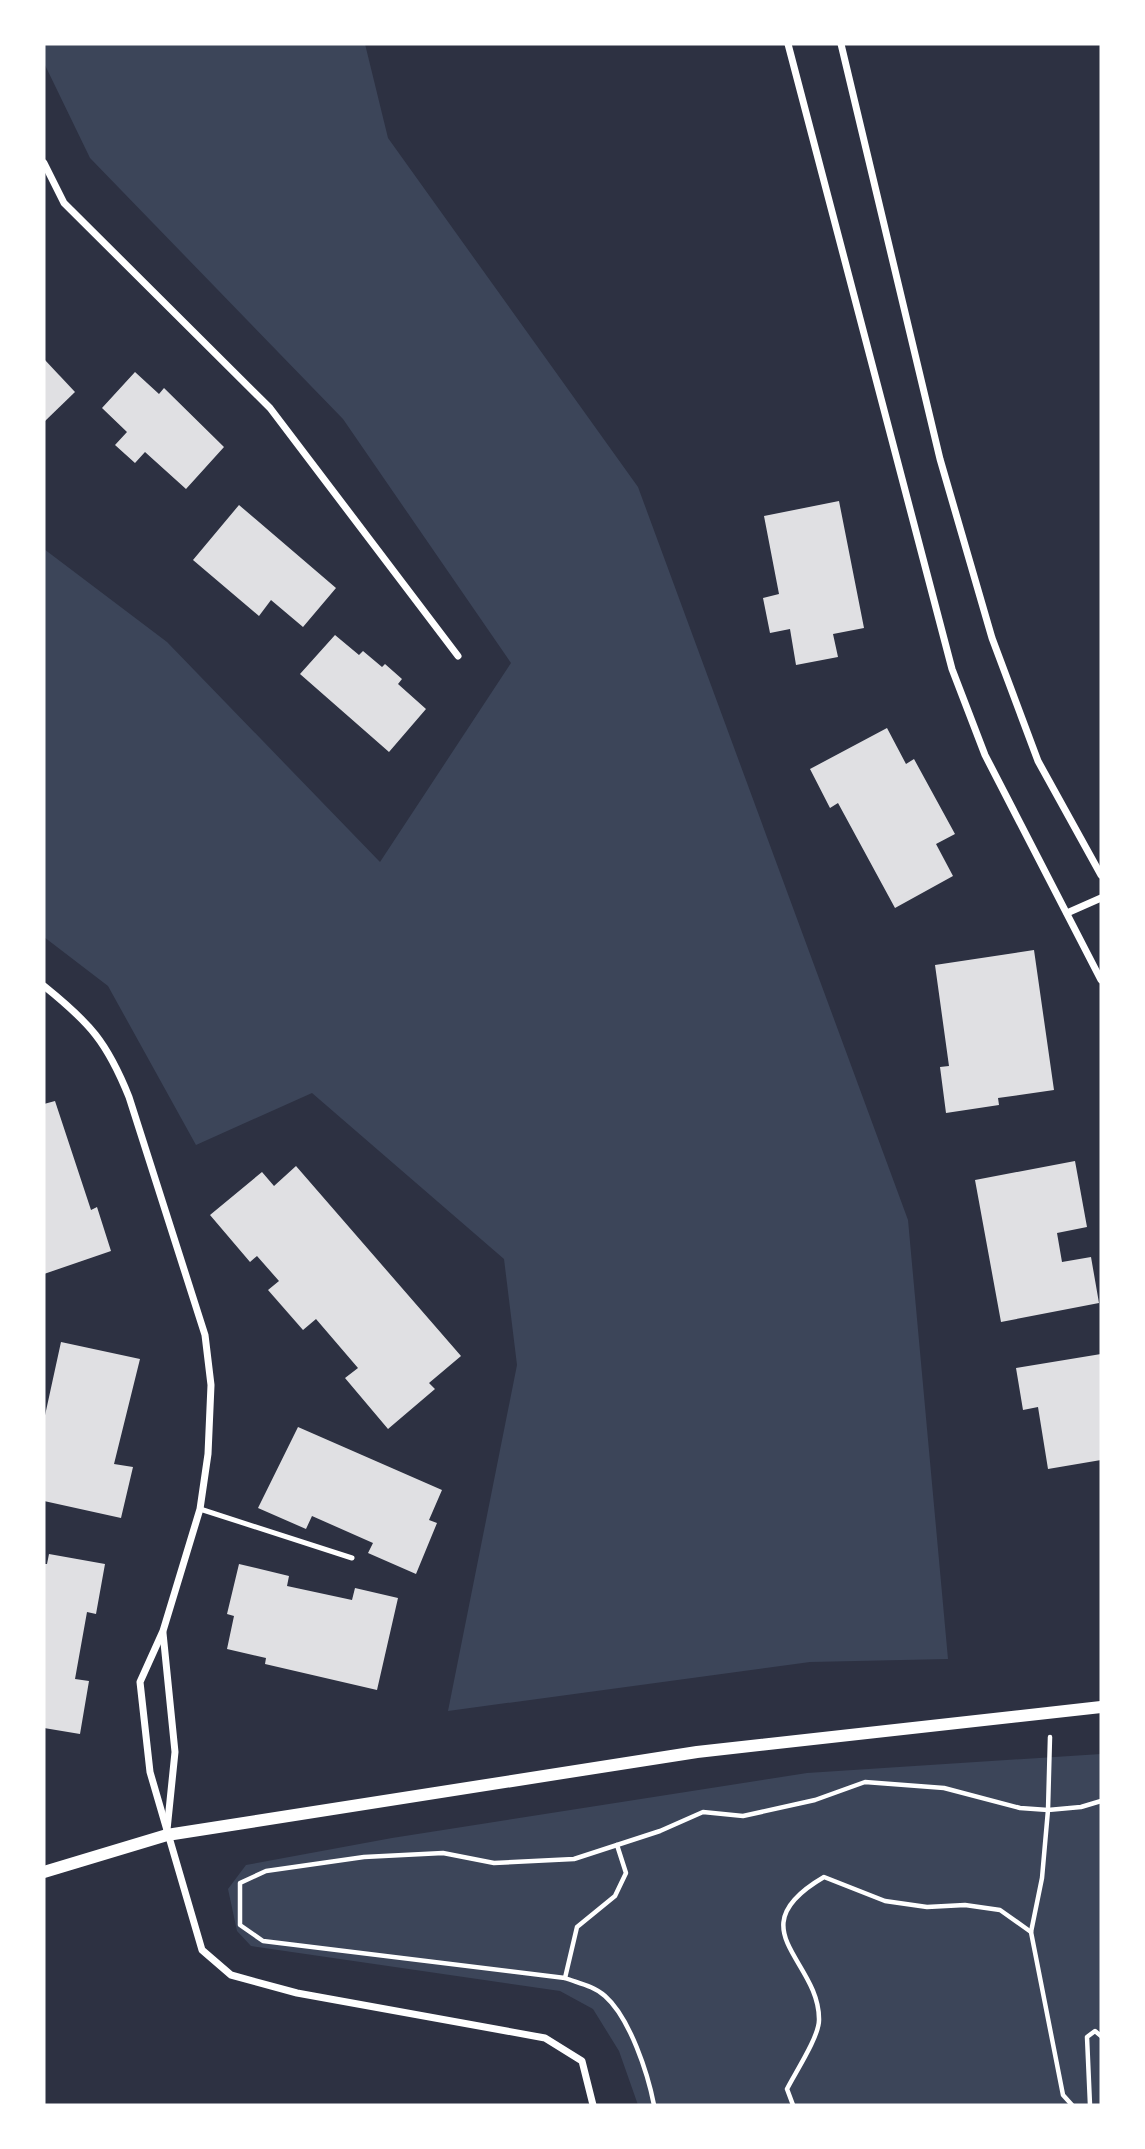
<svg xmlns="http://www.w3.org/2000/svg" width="1145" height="2149" viewBox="0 0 1145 2149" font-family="Roboto,sans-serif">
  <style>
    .green { fill: #3c4559 }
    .building { fill: #e0e0e3 }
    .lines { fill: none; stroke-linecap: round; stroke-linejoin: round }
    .path { stroke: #fff; stroke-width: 4.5 }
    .service { stroke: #fff; stroke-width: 5 }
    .minor { stroke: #fff; stroke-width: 7 }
    .tertiary { stroke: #fff; stroke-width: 12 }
  </style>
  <rect width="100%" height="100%" fill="#2d3142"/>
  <!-- green -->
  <g class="green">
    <path d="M44 44H365L388 138 638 487 908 1220 948 1659 810 1662 448 1711 517 1365 504 1259 312 1093 196 1145 108 986 44 937V549L167 642 380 862 511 663 343 419 90 158 44 63Z"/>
    <path d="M1101 1754V2105H638L619 2051 593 2009 560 1991 251 1946 237 1931 228 1889 246 1865 392 1838 807 1773Z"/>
  </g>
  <!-- building -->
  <g class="building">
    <path d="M44 359 75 392 44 422Z"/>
    <path d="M135 372 159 394 164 388 224 447 186 489 145 452 135 463 115 445 127 432 102 408Z"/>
    <path d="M839 501 864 628 833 634 838 657 796 665 790 629 770 633 763 598 779 594 764 516Z"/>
    <path d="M239 505 336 588 303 627 271 600 259 616 193 560Z"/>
    <path d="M335 635 359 655 363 651 382 667 385 664 402 679 398 684 426 709 389 752 300 674Z"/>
    <path d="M887 728 906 764 914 759 955 834 936 844 953 876 895 908 838 803 830 808 810 769Z"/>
    <path d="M1034 950 1054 1090 998 1098 999 1105 946 1113 940 1067 949 1066 935 965Z"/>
    <path d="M55 1101 91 1210 97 1207 111 1251 44 1274V1104Z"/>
    <path d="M1075 1161 1087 1227 1057 1233 1062 1262 1091 1257 1099 1303 1001 1322 975 1180Z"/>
    <path d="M296 1166 461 1356 429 1383 435 1389 388 1429 345 1378 358 1368 316 1319 303 1330 268 1290 279 1281 257 1256 250 1262 210 1215 262 1172 274 1186Z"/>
    <path d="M61 1342 140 1359 114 1464 133 1467 121 1518 44 1501V1420Z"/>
    <path d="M1101 1354V1460L1048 1469 1038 1407 1023 1410 1016 1368Z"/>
    <path d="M298 1427 442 1490 429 1520 437 1523 416 1574 368 1553 373 1543 312 1516 306 1529 258 1508Z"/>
    <path d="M49 1554 105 1564 96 1614 87 1612 75 1679 89 1681 80 1734 44 1728V1564H47Z"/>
    <path d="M239 1564 289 1576 287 1586 352 1600 355 1588 398 1598 377 1690 265 1664 266 1658 227 1649 234 1616 227 1614Z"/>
  </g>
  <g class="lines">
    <!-- path -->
    <g class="path">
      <path d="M1050 1737 1048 1810 1042 1878 1031 1932 1063 2095 1072 2105"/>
      <path d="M565 1978 577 1927 615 1896 626 1873 617 1845"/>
      <path d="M654 2105C648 2074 630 2018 605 1996 594 1986 578 1983 565 1978L263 1941 240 1925V1883L266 1871 364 1857 443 1853 494 1863 574 1859 660 1831 703 1812 743 1816 815 1800 865 1782 944 1788 1020 1808 1048 1810 1081 1807 1101 1801"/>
      <path d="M793 2105 787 2089C795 2073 819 2037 819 2020 820 1960 735 1929 824 1877L885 1901 927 1907 965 1905 1000 1910 1031 1932"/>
      <path d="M1090 2105 1087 2037 1095 2031 1101 2036"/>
    </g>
    <!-- service -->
    <path class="service" d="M200 1509 352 1558"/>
    <!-- minor -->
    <g class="minor">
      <path d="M788 44 952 669 985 755 1101 980"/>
      <path d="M841 44 940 459 992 638 1038 761 1101 875"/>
      <path d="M44 163 64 203 270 408 458 656"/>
      <path d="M1067 913 1101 898"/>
      <path d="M44 986C90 1023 107 1042 129 1097L205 1335 211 1385 208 1454 200 1509 163 1631 140 1682 150 1772 202 1950 231 1975 297 1993 545 2038 582 2061 593 2105"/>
      <path d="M163 1633 175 1752 167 1830"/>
    </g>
    <!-- tertiary -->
    <path class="tertiary" d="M44 1872 167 1835 697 1752 1101 1707"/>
  </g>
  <!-- border -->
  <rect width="1145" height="2149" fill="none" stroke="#ffffff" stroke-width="91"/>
</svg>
